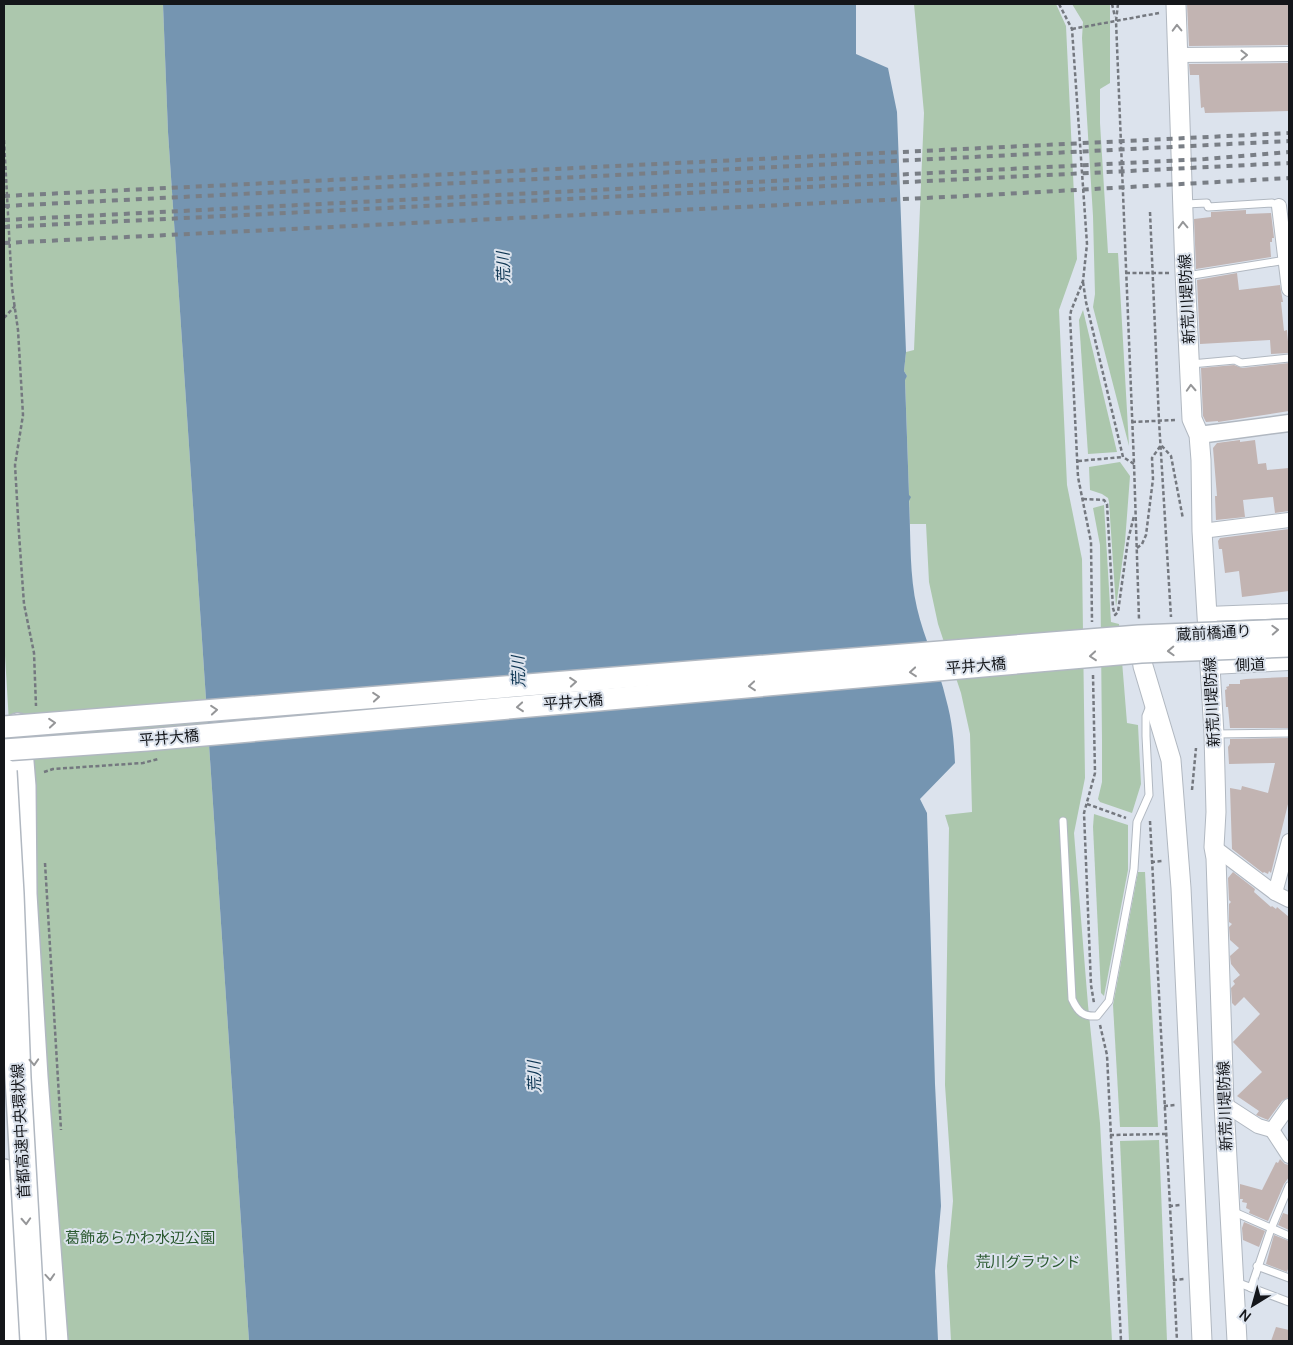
<svg xmlns="http://www.w3.org/2000/svg" width="1293" height="1345" viewBox="0 0 1293 1345" font-family="Manrope,'Noto Sans JP',sans-serif">
  <style>
    .green { fill: #acc7ad }
    .water { fill: #7595b1 }
    .building { fill: #c2b4b2 }
    .lines { fill: none; stroke-linecap: round; stroke-linejoin: round }
    .service-casing { stroke: #b1b8c1; stroke-width: 9 }
    .minor-casing { stroke: #b1b8c1; stroke-width: 16 }
    .tertiary-casing { stroke: #b1b8c1; stroke-width: 19 }
    .secondary-casing { stroke: #b1b8c1; stroke-width: 21 }
    .motorway-casing { stroke: #b1b8c1; stroke-width: 28 }
    .path { stroke: #74787f; stroke-width: 2.5; stroke-dasharray: 4 2.5; stroke-linecap: butt }
    .service { stroke: #fff; stroke-width: 7 }
    .minor { stroke: #fff; stroke-width: 14 }
    .tertiary { stroke: #fff; stroke-width: 16 }
    .secondary { stroke: #fff; stroke-width: 19 }
    .motorway { stroke: #fff; stroke-width: 25 }
    .rail { stroke: #797e85; stroke-width: 4; stroke-dasharray: 6 6; stroke-linecap: butt }
    .primary-bridge-casing { stroke: #b1b8c1; stroke-width: 24; stroke-linecap: butt }
    .motorway-bridge-casing { stroke: #b1b8c1; stroke-width: 28; stroke-linecap: butt }
    .path-bridge { stroke: #74787f; stroke-width: 2.5; stroke-dasharray: 4 2.5; stroke-linecap: butt }
    .primary-bridge { stroke: #fff; stroke-width: 21 }
    .motorway-bridge { stroke: #fff; stroke-width: 25 }
    .oneway { stroke: #959698 }
    .labels { text-anchor: middle; stroke-width: 4; stroke-linejoin: round; paint-order: stroke }
    .street-label { font-size: 15px; fill: #14161a; stroke: #dce3ed }
    .park-label { font-size: 15px; fill: #29582e; stroke: #dce3ed }
    .water-label { font-size: 16px; font-style: italic; fill: #0d3552; stroke: #dce3ed }
  </style>
  <rect width="100%" height="100%" fill="#dce3ed"/>
  <!-- green -->
  <g class="green">
    <path d="M4 4H163L168 132 249 1341H46L4 639Z"/>
    <path d="M914 4H1056L1066 26 1077 259 1059 310 1067 485 1082 559 1085 778 1074 833 1088 1005 1100 1123 1112 1341H951L947 1266 953 1201 945 1085 949 828 945 815 972 812 970 734 961 693 938 624 929 582 926 524H910L905 379 907 376 904 371 906 352 914 350 924 113Z"/>
    <path d="M1072 4H1110V83L1100 89V123L1108 253H1118L1129 446 1093 307 1095 294 1093 216 1082 38 1083 22Z"/>
    <path d="M1083 310 1117 452 1088 454 1079 320Z"/>
    <path d="M1120 462 1130 476 1125 542 1116 607 1109 502 1108 498 1102 494 1090 490 1089 467Z"/>
    <path d="M1104 505 1111 622 1119 624 1127 723 1138 725 1141 784 1132 813 1100 802 1098 799 1102 782V740L1100 545 1093 508Z"/>
    <path d="M1094 814 1128 825V870L1104 996 1101 993 1093 827Z"/>
    <path d="M1138 872H1145L1158 1127H1120L1113 1005Z"/>
    <path d="M1159 1140 1167 1341H1129L1120 1141Z"/>
  </g>
  <!-- water -->
  <path class="water" d="M163 4H856V54L888 68 897 112 906 352 904 371 907 376 905 380 909 495 911 497 909 501C911 537 909 573 917 608 924 639 939 668 946 699 952 720 954 741 955 763L920 799 927 813 935 1084 941 1206 935 1271 938 1341H249L168 132Z"/>
  <!-- building -->
  <g class="building">
    <path d="M1187 4H1289V45L1189 46Z"/>
    <path d="M1289 63V111L1205 113 1204 107 1201 108 1199 75H1190L1189 64Z"/>
    <path d="M1246 210V214L1271 213 1274 238H1272V242H1270L1271 257 1196 269 1194 219 1211 217V212Z"/>
    <path d="M1237 273 1239 290 1280 285 1283 302H1281L1284 331 1287 330 1289 353 1271 354 1270 340 1200 344 1197 280Z"/>
    <path d="M1289 363V411L1218 422V421L1206 422 1203 416 1201 368 1234 365 1242 368Z"/>
    <path d="M1240 440V442L1255 440 1258 464 1266 463 1267 470 1289 468V511L1275 513 1273 497 1243 500 1245 517 1216 520 1215 496H1217L1213 448 1217 443Z"/>
    <path d="M1289 529V591L1242 597 1239 571 1225 573 1222 549H1219L1218 541 1220 538Z"/>
    <path d="M1288 677 1289 728H1230L1228 707H1226L1225 690 1227 689 1226 687 1229 686V684H1240V680L1246 679Z"/>
    <path d="M1289 738V800L1271 873 1269 871 1268 874 1264 872 1263 873 1232 849 1230 788 1241 790 1242 786 1268 793 1275 763 1229 764 1228 747 1230 744V739Z"/>
    <path d="M1233 872 1255 889 1254 892 1271 907 1272 906 1276 909 1277 907 1289 917V1097L1282 1101 1268 1120 1256 1115 1259 1111 1237 1096 1262 1072 1233 1042 1260 1014 1244 997 1235 1006 1232 1003 1231 988 1235 984 1233 981 1240 975 1231 964 1230 956 1239 948 1230 940 1229 927 1232 924 1229 922V904L1231 902 1229 900 1228 878Z"/>
    <path d="M1280 1159 1285 1164 1289 1165V1177L1284 1184 1268 1221 1249 1213 1250 1210 1246 1208 1247 1203 1242 1202 1243 1199H1240V1184L1262 1190 1276 1162 1278 1163Z"/>
    <path d="M1283 1213 1289 1215V1230L1278 1225Z"/>
    <path d="M1244 1222 1265 1231 1259 1247 1243 1240 1242 1228Z"/>
    <path d="M1274 1235 1289 1241V1266L1287 1272 1266 1264Z"/>
    <path d="M1276 1327 1289 1330V1341H1271Z"/>
  </g>
  <g class="lines">
    <!-- service casing -->
    <g class="service-casing">
      <g id="service">
        <path d="M1185 204 1207 203 1208 207 1272 203 1279 206"/>
        <path d="M1185 272 1193 275 1286 260"/>
        <path d="M1191 364 1235 360 1241 363 1289 358"/>
        <path d="M1215 734 1289 733"/>
        <path d="M1063 821 1072 999C1078 1012 1083 1017 1097 1016L1109 1001 1134 869 1137 822 1149 795 1146 736V716L1150 706"/>
        <path d="M1232 1211 1289 1236"/>
        <path d="M1257 1266 1289 1278"/>
        <path d="M1236 1282 1289 1302"/>
        <path d="M1251 1288 1271 1229 1289 1186"/>
      </g>
    </g>
    <!-- minor casing -->
    <g class="minor-casing">
      <g id="minor">
        <path d="M1177 55 1289 54"/>
        <path d="M1279 206 1289 289"/>
        <path d="M1202 531 1289 520"/>
        <path d="M1207 614 1289 611"/>
        <path d="M1211 667 1289 663"/>
        <path d="M1214 847 1275 893 1289 900"/>
        <path d="M1275 893 1289 841"/>
        <path d="M1224 1104 1258 1126 1272 1130 1289 1106"/>
        <path d="M1272 1130 1289 1156"/>
      </g>
    </g>
    <!-- tertiary casing -->
    <g class="tertiary-casing">
      <path id="tertiary" d="M1199 435 1289 423"/>
    </g>
    <!-- secondary casing -->
    <g class="secondary-casing">
      <g id="secondary">
        <path d="M1176 4 1185 272 1192 419 1199 435 1201 460 1202 531 1214 734 1216 812 1214 847 1216 858 1224 1104 1237 1341"/>
        <path d="M1141 652 1143 666 1171 760 1181 888 1202 1341"/>
      </g>
    </g>
    <!-- motorway casing -->
    <g class="motorway-casing">
      <g id="motorway">
        <path d="M18 726 23 786 24 894 35 1077 55 1341"/>
        <path d="M4 1172 14 1341"/>
      </g>
    </g>
    <!-- path -->
    <g class="path">
      <path d="M1059 4 1072 29 1087 244 1083 281 1071 311 1070 317 1078 477 1091 542 1092 622"/>
      <path d="M1112 4 1115 17"/>
      <path d="M1118 4 1116 21 1134 464 1139 619"/>
      <path d="M1072 29 1159 13"/>
      <path d="M4 140 12 288 18 330 23 415 15 465 19 534 24 604 34 653 36 706"/>
      <path d="M1150 212 1159 421 1171 617"/>
      <path d="M1126 273H1169"/>
      <path d="M1083 282 1086 302 1123 457 1134 464"/>
      <path d="M4 318 15 306"/>
      <path d="M1132 422 1175 420"/>
      <path d="M1078 461 1123 457"/>
      <path d="M1083 499 1104 500 1107 504 1113 608 1115 615 1118 612 1128 540 1134 516"/>
      <path d="M1137 548 1142 544 1146 535 1153 479 1152 458 1161 445 1171 456 1183 519"/>
      <path d="M1093 675 1095 773 1084 813 1091 985 1094 1003"/>
      <path d="M1192 790 1196 748"/>
      <path d="M1087 804 1126 818"/>
      <path d="M1150 821 1177 1341"/>
      <path d="M1151 862 1162 861"/>
      <path d="M45 863 61 1130"/>
      <path d="M1100 1025 1107 1055 1121 1341"/>
      <path d="M1164 1106 1175 1105"/>
      <path d="M1110 1135 1165 1134"/>
      <path d="M1169 1206 1180 1205"/>
      <path d="M1173 1280 1184 1279"/>
    </g>
    <!-- service -->
    <use href="#service" class="service"/>
    <!-- minor -->
    <use href="#minor" class="minor"/>
    <!-- tertiary -->
    <use href="#tertiary" class="tertiary"/>
    <!-- secondary -->
    <use href="#secondary" class="secondary"/>
    <!-- motorway -->
    <use href="#motorway" class="motorway"/>
    <!-- rail -->
    <g class="rail">
      <path d="M4 196 1289 133"/>
      <path d="M4 206 1289 141"/>
      <path d="M4 220 950 172 1205 159 1289 152"/>
      <path d="M4 227 1289 163"/>
      <path d="M4 243 986 195 1289 178"/>
    </g>
    <!-- primary-bridge casing -->
    <g class="primary-bridge-casing">
      <g id="primary-bridge">
        <path d="M4 727 1139 636 1289 630"/>
        <path d="M4 750 147 740 1141 652 1289 646"/>
      </g>
    </g>
    <!-- motorway-bridge casing -->
    <g class="motorway-bridge-casing">
      <path id="motorway-bridge" d="M4 771 11 894 18 1078 33 1341"/>
    </g>
    <!-- path-bridge -->
    <path class="path-bridge" d="M44 772 53 769 143 763 158 759"/>
    <!-- primary-bridge -->
    <use href="#primary-bridge" class="primary-bridge"/>
    <!-- motorway-bridge -->
    <use href="#motorway-bridge" class="motorway-bridge"/>
  </g>
  <!-- one-way arrows -->
  <defs><path id="oneway-chevron" d="M-2-3.5L2.5 0L-2 3.5" fill="none" stroke-width="1.6" stroke-linecap="round" stroke-linejoin="round" transform="scale(1.25)"/></defs>
  <g class="oneway">
    <use href="#oneway-chevron" transform="translate(1177 28) rotate(-91)"/>
    <use href="#oneway-chevron" transform="translate(1244 55) rotate(-1)"/>
    <use href="#oneway-chevron" transform="translate(1183 225) rotate(-92)"/>
    <use href="#oneway-chevron" transform="translate(1191 388) rotate(-93)"/>
    <use href="#oneway-chevron" transform="translate(1275 630) rotate(-3)"/>
    <use href="#oneway-chevron" transform="translate(1171 651) rotate(178)"/>
    <use href="#oneway-chevron" transform="translate(1093 656) rotate(175)"/>
    <use href="#oneway-chevron" transform="translate(913 672) rotate(175)"/>
    <use href="#oneway-chevron" transform="translate(573 682) rotate(-5)"/>
    <use href="#oneway-chevron" transform="translate(752 686) rotate(175)"/>
    <use href="#oneway-chevron" transform="translate(376 697) rotate(-5)"/>
    <use href="#oneway-chevron" transform="translate(520 707) rotate(175)"/>
    <use href="#oneway-chevron" transform="translate(214 710) rotate(-5)"/>
    <use href="#oneway-chevron" transform="translate(52 723) rotate(-5)"/>
    <use href="#oneway-chevron" transform="translate(34 1062) rotate(87)"/>
    <use href="#oneway-chevron" transform="translate(26 1221) rotate(87)"/>
    <use href="#oneway-chevron" transform="translate(50 1277) rotate(86)"/>
  </g>
  <g class="labels">
    <!-- street labels -->
    <g class="street-label">
      <text transform="translate(1187 299) rotate(-93)" y="5">新荒川堤防線</text>
      <text transform="translate(1214 633) rotate(-3)" y="5">蔵前橋通り</text>
      <text transform="translate(1250 665) rotate(-2)" y="5">側道</text>
      <text transform="translate(976 666) rotate(-5)" y="5">平井大橋</text>
      <text transform="translate(573 702) rotate(-5)" y="5">平井大橋</text>
      <text transform="translate(1212 702) rotate(-93)" y="5">新荒川堤防線</text>
      <text transform="translate(169 738) rotate(-5)" y="5">平井大橋</text>
      <text transform="translate(1225 1106) rotate(-92)" y="5">新荒川堤防線</text>
      <text transform="translate(21 1131) rotate(-93)" y="5">首都高速中央環状線</text>
    </g>
    <!-- park labels -->
    <g class="park-label">
      <text x="140" y="1243">葛飾あらかわ水辺公園</text>
      <text x="1028" y="1267">荒川グラウンド</text>
    </g>
    <!-- water labels -->
    <g class="water-label">
      <text transform="translate(503 268) rotate(-92)" y="6">荒川</text>
      <text transform="translate(518 672) rotate(-92)" y="6">荒川</text>
      <text transform="translate(534 1077) rotate(-92)" y="6">荒川</text>
    </g>
  </g>
  <!-- border -->
  <rect width="1293" height="1345" fill="none" stroke="#14161a" stroke-width="10"/>
  <!-- north arrow -->
  <g transform="translate(1253 1305) rotate(217)" stroke="#dce3ed" stroke-width="4" paint-order="stroke">
  <path d="M0-4L9 19L0 12L-9 19Z" fill="#14161a"/>
  <text y="-8" font-size="14" font-weight="bold" text-anchor="middle" fill="#14161a">N</text>
  </g>
</svg>
